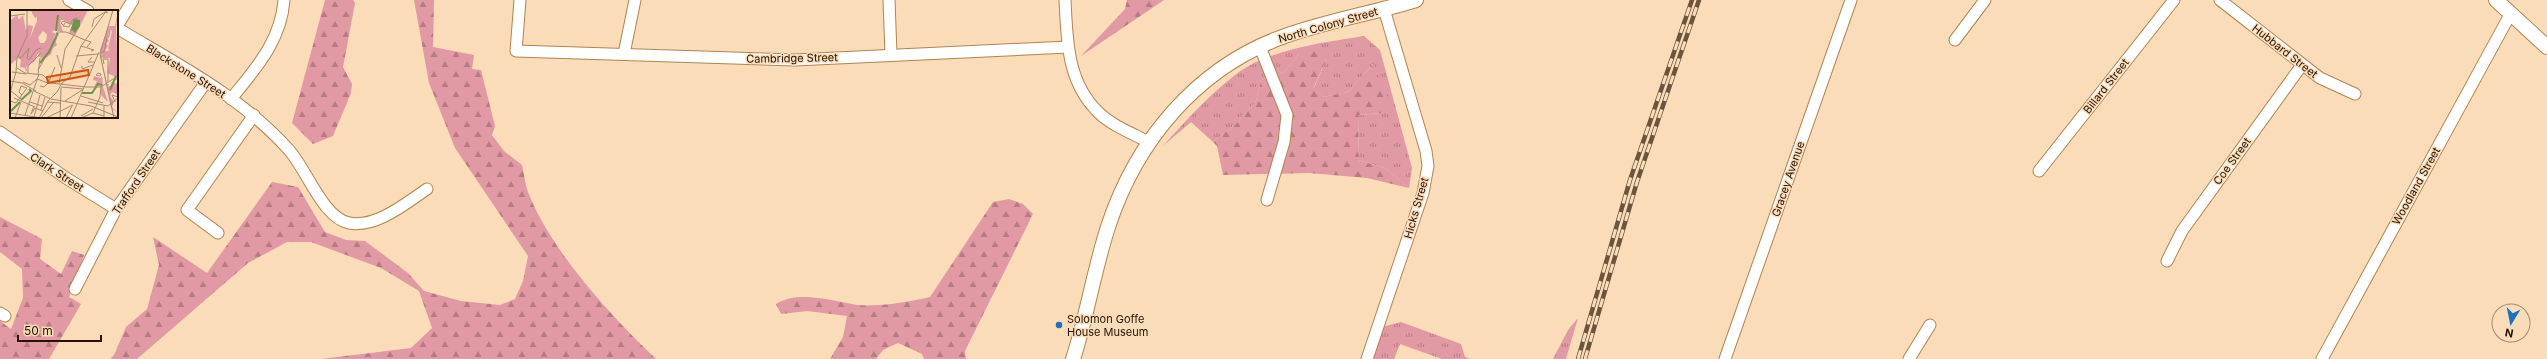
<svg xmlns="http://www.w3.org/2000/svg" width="2547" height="359" viewBox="0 0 2547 359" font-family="Inter,sans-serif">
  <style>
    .grass { fill: url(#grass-tufts) }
    .forest { fill: url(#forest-firs) }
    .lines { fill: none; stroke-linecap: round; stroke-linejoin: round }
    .minor-casing { stroke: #b2844b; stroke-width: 13 }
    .major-casing { stroke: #b2844b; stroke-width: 16 }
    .minor { stroke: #fff; stroke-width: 11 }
    .major { stroke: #fff; stroke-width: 14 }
    .rail-casing { stroke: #6b553c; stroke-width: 4.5 }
    .rail { stroke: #fadcb9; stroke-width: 3; stroke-dasharray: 9; stroke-linecap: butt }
    .poi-dot { fill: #1a73c0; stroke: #fadcb9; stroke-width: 1.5 }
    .labels { text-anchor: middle; stroke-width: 3; stroke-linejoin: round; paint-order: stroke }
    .street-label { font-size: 11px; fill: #251300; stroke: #fadcb9 }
    .poi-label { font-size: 11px; fill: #251300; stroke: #fadcb9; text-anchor: start }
    .inset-river { fill: none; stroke: #71944d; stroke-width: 2 }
    .inset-road { fill: none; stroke: #a58c6f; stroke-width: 1 }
    .view { fill: #d4520b; fill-opacity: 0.15; stroke: #d4520b; stroke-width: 2 }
    .inset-edge { fill: none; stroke: #251300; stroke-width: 2 }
  </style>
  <defs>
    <pattern id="grass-tufts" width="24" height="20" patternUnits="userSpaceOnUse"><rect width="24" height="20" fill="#e199a3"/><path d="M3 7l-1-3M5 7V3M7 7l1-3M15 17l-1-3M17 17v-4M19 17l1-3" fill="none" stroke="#b67c82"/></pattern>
    <pattern id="forest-firs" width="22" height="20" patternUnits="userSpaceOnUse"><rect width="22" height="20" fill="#e199a3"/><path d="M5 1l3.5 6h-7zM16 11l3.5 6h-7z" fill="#b67c82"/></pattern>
  </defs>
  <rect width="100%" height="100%" fill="#fadcb9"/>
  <!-- grass -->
  <g class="grass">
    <path d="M1364 36 1380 50 1412 168 1409 188 1385 168 1358 160 1359 115 1381 113 1373 64 1348 92 1323 97 1314 88 1326 60 1299 54 1284 72 1261 80 1256 101 1236 124 1213 142 1191 122 1163 146C1186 120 1211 93 1239 72 1271 49 1326 42 1364 36Z"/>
    <path d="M1578 318 1566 359H1553L1568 330Z"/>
    <path d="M1401 322 1461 344 1465 357 1471 359H1442L1400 344 1394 359H1371L1382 327Z"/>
  </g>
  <!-- forest -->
  <g class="forest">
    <path d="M325 0H353L355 3 343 67 352 84 351 93 333 136 313 144 292 123Z"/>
    <path d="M414 0H434L433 47 474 55 472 69 481 70 495 126 492 135 504 151 522 165C524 173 525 184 528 192 551 251 610 315 656 359H321L411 348 432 328 419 291 381 268 311 242H287L248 263 137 359H110L114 355 126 327 147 309 159 265 153 237 207 273 272 182 298 187 325 232 346 240 365 241 408 273 424 291 461 301 500 305 515 299 523 281 528 256 455 148 429 83Z"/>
    <path d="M1127 0H1164L1081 56 1125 9Z"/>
    <path d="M1322 46 1326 60 1314 87 1323 97 1348 92 1373 64 1389 100 1381 113 1359 115 1358 160 1385 168 1409 188 1367 178 1309 173 1223 175 1217 146 1213 142 1236 124 1256 101 1261 80 1284 72 1299 54Z"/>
    <path d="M1009 199 1023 204 1033 214 965 351 966 359H924L922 354 898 343 883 350 876 359H830L843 337 847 316 807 311 781 314 776 304C799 290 831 301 857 305 877 307 910 302 930 297L993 202Z"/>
    <path d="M0 217 42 239 40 259 61 274 72 251 84 255 69 297 81 304 49 359H0V321L11 329 23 298 22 269 0 252Z"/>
  </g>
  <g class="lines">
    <!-- minor casing -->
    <g class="minor-casing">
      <g id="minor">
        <path d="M69 0 88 11"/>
        <path d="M520 0 516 51 795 60 1068 47"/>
        <path d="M889 0 891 54"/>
        <path d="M1065 0C1067 40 1067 82 1098 112 1111 125 1131 133 1147 141"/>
        <path d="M2220 0 2320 78 2355 94"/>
        <path d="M117 26 133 0"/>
        <path d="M117 28C177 64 242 97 289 150 307 170 323 218 349 223 377 228 406 203 427 189"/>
        <path d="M1955 40 1985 0"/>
        <path d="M1260 47 1287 115 1284 142 1267 200"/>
        <path d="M624 54 635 0"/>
        <path d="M231 99C256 68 281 41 284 0"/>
        <path d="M0 132 66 178 116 209"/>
        <path d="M2039 171 2174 0"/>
        <path d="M218 233 187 210 254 115"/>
        <path d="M2167 261 2182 231 2302 65"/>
        <path d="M75 289 116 209 206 82"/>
        <path d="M0 313 5 316"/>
        <path d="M1367 359 1423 193 1428 166 1426 151 1384 9"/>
        <path d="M1725 359 1851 0"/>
        <path d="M1909 359 1930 325"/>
        <path d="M2322 359 2511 13"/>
      </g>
    </g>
    <!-- major casing -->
    <g class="major-casing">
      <g id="major">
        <path d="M2496 0 2547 47"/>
        <path d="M1073 359C1087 316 1094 270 1108 227 1136 141 1197 67 1285 36 1327 21 1373 13 1416 0"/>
      </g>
    </g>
    <!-- minor -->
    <use href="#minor" class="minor"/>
    <!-- major -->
    <use href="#major" class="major"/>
    <!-- rail casing -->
    <g class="rail-casing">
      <g id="rail">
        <path d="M1578 359 1630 180 1692 0"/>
        <path d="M1585 359 1637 182 1699 0"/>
      </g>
    </g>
    <!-- rail -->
    <use href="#rail" class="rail"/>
  </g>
  <!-- markers -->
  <circle class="poi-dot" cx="1059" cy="325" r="4"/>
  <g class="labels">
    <!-- street labels -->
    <g class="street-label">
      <text transform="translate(1328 25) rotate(-16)" y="4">North Colony Street</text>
      <text transform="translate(2285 51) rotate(38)" y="4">Hubbard Street</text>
      <text transform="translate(792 58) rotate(-1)" y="4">Cambridge Street</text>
      <text transform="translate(186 71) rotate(32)" y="4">Blackstone Street</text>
      <text transform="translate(2106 86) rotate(-52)" y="4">Billard Street</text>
      <text transform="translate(2232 161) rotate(-54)" y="4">Coe Street</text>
      <text transform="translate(57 172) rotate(33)" y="4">Clark Street</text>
      <text transform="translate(1788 179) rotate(-71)" y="4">Gracey Avenue</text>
      <text transform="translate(136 182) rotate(-56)" y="4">Trafford Street</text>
      <text transform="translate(2416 186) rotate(-61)" y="4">Woodland Street</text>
      <text transform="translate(1416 208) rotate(-74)" y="4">Hicks Street</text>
    </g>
    <!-- poi labels -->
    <g class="poi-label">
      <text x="1067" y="323">Solomon Goffe<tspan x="1067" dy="13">House Museum</tspan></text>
    </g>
  </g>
  <!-- overview -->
  <g transform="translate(10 10)">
    <rect width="108" height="108" fill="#fadcb9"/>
    <path d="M108 0 106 18 108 68 97 63 100 49 95 42 100 40 98 39 102 21 98 16H105Z" fill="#e199a3"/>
    <path d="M44 0 28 27 30 33H36L37 24 46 0 56 11 52 9 50 12 53 22 44 20 42 22 46 24 44 28 47 35 43 38 41 44 36 48 35 46 34 50 31 45 28 47 25 52 31 42 27 43 25 51 16 57 17 60 16 62 15 58 10 57 11 50 8 48 0 55 1 10 7 5 9 10 13 5 16 21 18 15 23 16 20 28 27 11V7L25 8 21 1ZM98 17 101 19 100 25 99 28 97 27 99 31 96 33 98 36 95 41H102L98 43 100 48H92V53L97 74H99L97 77 102 75 101 72 108 74 107 84 102 82 100 86 104 92 102 97 108 103 101 98 91 50 90 40Z" fill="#e199a3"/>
    <path d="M30 0H78L65 26 59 23 62 15 51 9 48 19 45 18 40 23 39 29 47 28 44 36 33 49 28 46 29 42 24 50 14 54 11 52 13 47 2 49 5 46 0 37V11L6 8 12 10V21H17L15 35 25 22 33 2H29ZM33 21 39 26 31 37 26 30ZM92 65 93 77 98 92 91 85V75L84 77 87 71 83 70 84 66 91 68Z" fill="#e199a3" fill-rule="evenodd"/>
    <path d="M64 9 70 10V16L65 23 62 20 60 22Z" fill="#71944d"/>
    <path class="inset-river" d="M46 21 48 5M30 53 39 42 48 23M100 80 106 66M72 83H82L88 74 92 75M11 90 21 81 19 79M1 101 10 92"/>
    <path class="inset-road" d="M103 0 90 44 104 108M0 6 15 4M55 13 53 16 59 17 63 9 68 8M53 15 51 13 53 11 60 14M82 17 84 9 95 2 98 3M46 27 47 22H56L75 30M75 30 81 32 77 37M71 36 84 40 81 41M91 42H94L97 27M47 45 51 58M8 46 11 48 19 38 17 48 19 50 26 40 31 38M66 46 88 44M82 47 78 52H84M94 54 93 49H98V72M72 56V59L83 55M7 58 15 63 33 65 41 73 76 77M28 60 35 48M2 62 16 64M18 63V56L31 43M88 63 91 64 90 66 86 65ZM28 64 30 48M0 71 12 73 26 81M39 71 45 57M13 72 20 75 27 69 38 73 34 77 30 76M49 74 55 39 64 25M51 77 73 79M76 77H91L103 69H108M1 81 11 89M24 81 41 89 81 96 108 107M0 83 6 62 7 48 17 26V0M71 86 93 93M4 88 25 97M0 91 6 93 17 78 11 76 9 82 12 85M55 91 72 80M20 92 32 96M37 92 51 93M78 92 98 96 108 88M105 92 102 85 108 87M24 96 21 104 25 98 33 101M31 100 35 87M0 103 31 108M83 103 90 87 91 76M15 105 29 64M71 106 83 99M24 107 30 85M5 108 11 92M29 108 38 91 47 82 52 73 60 67 71 36 97 0M31 108 43 93M36 108 63 95M50 108 51 78M56 108 62 96M61 108 89 42M71 108 83 103 94 106M94 108V95"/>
    <path class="view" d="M78 60 79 65 38 73 37 67Z"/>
    <rect width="108" height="108" class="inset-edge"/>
  </g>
  <!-- north arrow -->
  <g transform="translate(2511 323) rotate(190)"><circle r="19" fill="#fadcb9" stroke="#a58c6f"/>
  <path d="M0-3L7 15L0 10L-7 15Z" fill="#1a73c0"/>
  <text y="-6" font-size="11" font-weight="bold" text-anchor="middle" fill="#251300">N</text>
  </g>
  <!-- scale -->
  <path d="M18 335v6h83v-6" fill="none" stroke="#251300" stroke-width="2"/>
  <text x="24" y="335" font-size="12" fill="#251300" stroke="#fadcb9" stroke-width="3" paint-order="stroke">50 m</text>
</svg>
